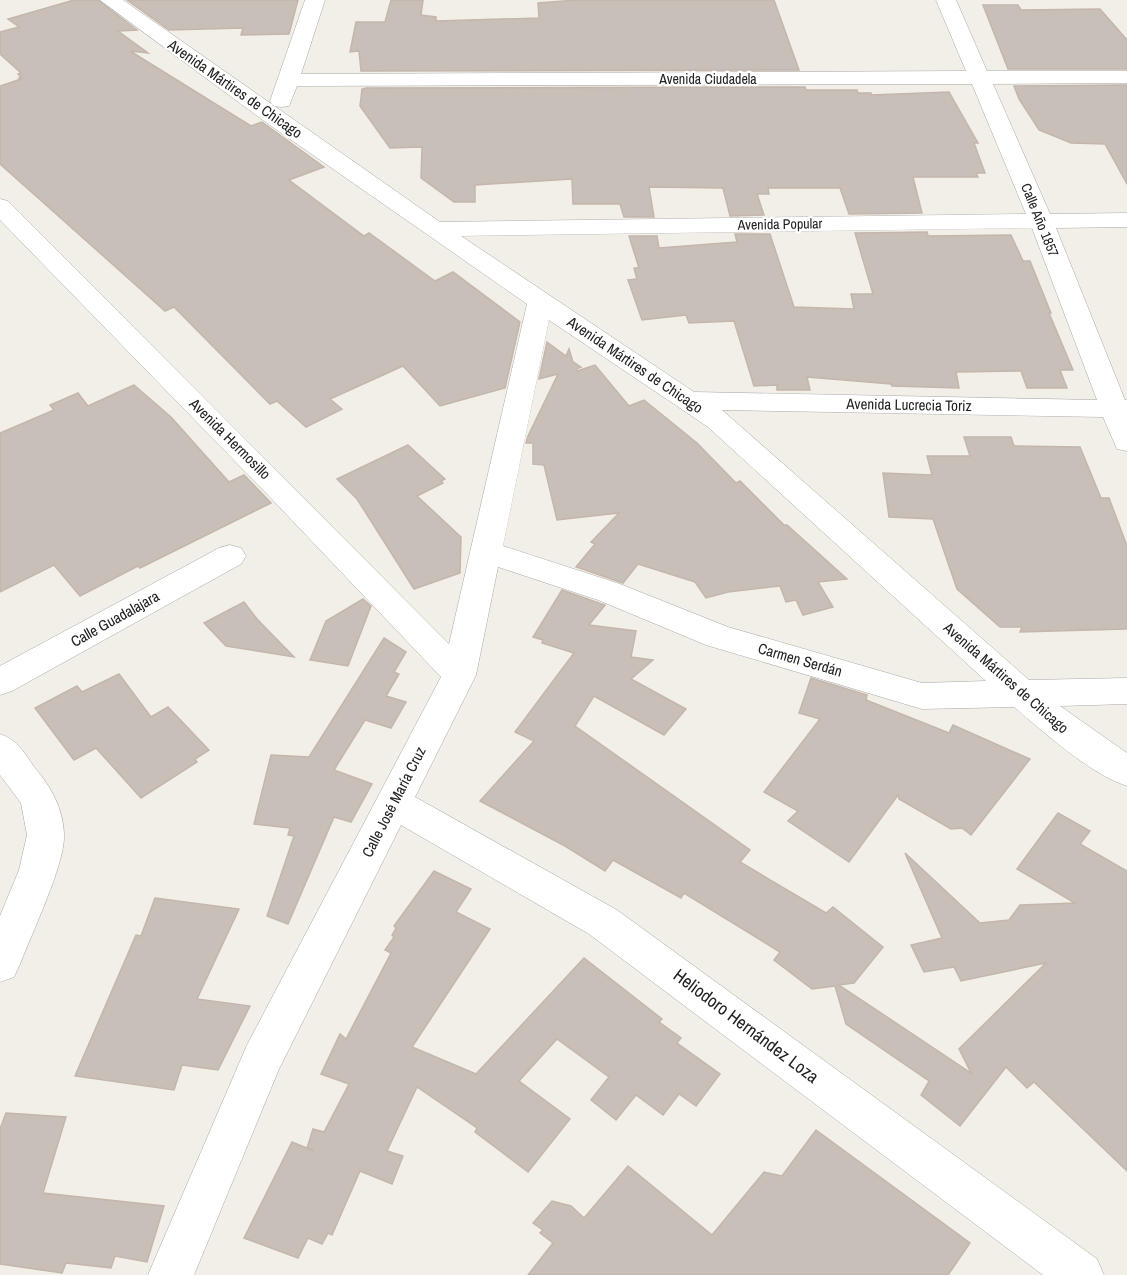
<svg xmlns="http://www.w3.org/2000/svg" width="1127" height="1275" viewBox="0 0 1127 1275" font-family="'Archivo Narrow',sans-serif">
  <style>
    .building { fill: #c7bfb8; stroke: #c4b6ab; stroke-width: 1.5 }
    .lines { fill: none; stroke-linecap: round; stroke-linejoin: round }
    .minor-casing { stroke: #a9a9a9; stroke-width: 1 }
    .minor { fill: #fff; fill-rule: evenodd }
    .labels { text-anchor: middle; stroke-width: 4.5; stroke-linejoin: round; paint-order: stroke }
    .far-street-label { font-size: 14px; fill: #222; stroke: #fff }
    .street-label { font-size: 15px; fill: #222; stroke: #fff }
    .near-street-label { font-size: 18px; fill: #222; stroke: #fff }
  </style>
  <rect width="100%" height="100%" fill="#f2efe9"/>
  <!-- building -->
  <g class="building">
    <path d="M74 0H98L137 30 118 31 148 53 130 51 251 126 262 122 324 167 289 180 364 236 369 233 435 281 453 272 520 322 505 388 440 406 403 366 330 399 342 409 306 427 277 401 270 404 174 307 165 311 0 164V86L21 79 19 78 21 77 18 74 21 73 0 54V32L19 27 8 19Z"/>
    <path d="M127 0H298L289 34 241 35 243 28 169 30Z"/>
    <path d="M391 0H423L421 15 436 17V21L539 18 538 3 577 0H774L799 70 361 71 359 51 350 52 356 22H385Z"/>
    <path d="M983 5H1018L1021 10 1100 9 1127 40V69H1008Z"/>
    <path d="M1127 85V184L1105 144 1071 143 1039 130 1019 99 1014 86Z"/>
    <path d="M805 87 806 90H857L858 93H871V95L949 92 978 143H974L985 173H976L978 177H913L922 213 849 214 840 188H768L769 194H757L764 215 730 216 723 188 649 187 654 217H624L620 204H573L572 179 475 185V202H454L421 178 422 147 390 148 360 106 362 89 366 88Z"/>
    <path d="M927 232 928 236 1011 235 1023 261H1030L1051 313H1049L1073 370H1060L1067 388H1027L1021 371 956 372 959 388 892 386 891 384 807 377 810 390H777V385L754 386 734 321 689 323 686 315 642 320 628 280 637 279 634 268H639L629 236H657L659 248 737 242 735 234H770L794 307 854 309 851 294H873L855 233Z"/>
    <path d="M547 342 566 356 569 349 573 362 581 367 576 369 577 371 595 365 629 406 644 400 697 443 736 483 740 481 784 525H787L847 579 818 582 833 607 803 615 796 600 786 602 780 586 728 592 706 598 695 582 638 564 623 583 576 567 595 544 591 542 619 513 557 520 544 465 533 464V443H526L528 436 558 374 539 379Z"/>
    <path d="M134 385 171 417 229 482 244 475 271 503 140 568 138 566 80 596 54 565 0 592V433L54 410 50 405 78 393 88 406Z"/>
    <path d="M964 437H1011L1014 446 1080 447 1101 498H1109L1127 546V629L1020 632 1022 627H1000L957 589 933 519 889 517 883 473 932 475 927 456H970Z"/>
    <path d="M408 445 445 479 441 481 443 483 417 496 461 537 460 573 414 589 357 499 337 479Z"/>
    <path d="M562 590 605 605 589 625 636 631 631 657 653 660 631 679 686 709 664 735 594 696 575 726 750 850 740 862 826 913 833 907 883 947 854 983 839 985 971 1073 959 1049 1046 963 961 981 954 967 924 972 911 945 942 938 905 853 980 923 1009 920 1020 905 1075 903 1017 869 1058 813 1090 831 1080 844 1127 871V1171L1034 1082 1027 1088 1006 1067 960 1126 921 1095 929 1081 846 1024 835 986 812 989 774 960 780 952 684 893 681 898 613 860 605 871 565 846 480 801 534 741 515 732 574 653 542 643 543 640 533 637Z"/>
    <path d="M363 599 371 606 348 666 310 660 326 621Z"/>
    <path d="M244 602 257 619 294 657 226 646 204 623Z"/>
    <path d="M384 638 406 652 394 672 399 674 386 696 406 702 391 728 365 720 334 770 372 784 351 822 334 817 288 924 267 916 294 836 288 835 290 828 254 824 271 755 309 757Z"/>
    <path d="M119 674 151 717 168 707 209 750 195 759 197 762 141 798 96 748 74 760 35 708 77 686 82 692Z"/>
    <path d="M811 678 867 695 866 700 949 733 953 725 1030 759 971 835 962 828 951 829 899 799 898 795 849 862 788 821 798 811 764 792 820 719 799 713Z"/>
    <path d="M434 871 471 889 456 912 490 929 412 1047 476 1074 584 958 662 1019 659 1022 681 1038 677 1043 720 1074 696 1106 679 1094 663 1115 636 1095 616 1120 591 1100 609 1077 557 1039 519 1081 570 1119 528 1172 475 1132 477 1128 417 1087 387 1151 403 1156 392 1184 360 1171 332 1235 328 1233 322 1244 308 1238 298 1258 244 1238 292 1142 314 1151 307 1148 313 1129 324 1132 349 1084 321 1074 340 1034 346 1039 391 953 385 950 394 937 392 935 396 928 394 926Z"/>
    <path d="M155 898 239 909 197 999 250 1006 218 1070 182 1065 174 1090 75 1076 136 935 141 936Z"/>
    <path d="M6 1113 66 1117 43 1193 164 1206 147 1262 115 1256 111 1268 66 1263 62 1273 0 1264V1129Z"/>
    <path d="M816 1130 970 1243 948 1275H528L553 1243 540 1233 543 1230 533 1223 552 1201 571 1206 584 1218 628 1166 712 1235 764 1172 782 1176Z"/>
  </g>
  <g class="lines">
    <!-- minor casing -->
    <g class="minor-casing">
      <g id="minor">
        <path d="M100 0H123L440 222 1026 214 972 84 297 86 289 106 281 107 273 106 270 101 305 0H325L301 74 966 71 936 0H956L987 71H1127V83L993 84 1050 214 1127 213V227L1056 228 1125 400H1127V451L1117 449 1103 417 722 410 1029 680 1127 678V704L1060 706 1127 753V786C1090 774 1045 733 1014 707L922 709 706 645 598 600 498 567 476 675 415 797 617 910 1097 1259 1104 1275H1043L589 934 401 825 279 1069 194 1275H148L247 1045 441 677 267 494 0 220V199L8 201 449 644 527 304 267 123ZM1032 228 1097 400 694 392 461 236ZM549 320 708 427 986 681 922 683 728 627 620 584 503 546Z"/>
        <path d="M230 545 241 548 246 556 241 564 12 691 0 695V666L219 548Z"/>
        <path d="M0 734C18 740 24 753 35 768 51 787 63 808 64 834 66 862 31 935 20 964L14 977 0 982V916L19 870 27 835 21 803 0 775Z"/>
      </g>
    </g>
    <!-- minor -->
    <use href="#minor" class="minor"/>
  </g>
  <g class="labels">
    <!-- far-street labels -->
    <g class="far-street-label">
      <text x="708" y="84">Avenida Ciudadela</text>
      <text transform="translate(1040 220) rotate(68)" y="5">Calle Año 1857</text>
      <text transform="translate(780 224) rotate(-1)" y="5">Avenida Popular</text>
    </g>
    <!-- street labels -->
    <g class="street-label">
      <text transform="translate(235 89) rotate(35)" y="5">Avenida Mártires de Chicago</text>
      <text transform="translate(635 365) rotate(34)" y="5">Avenida Mártires de Chicago</text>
      <text transform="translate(909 405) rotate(1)" y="5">Avenida Lucrecia Toriz</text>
      <text transform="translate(230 439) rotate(45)" y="5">Avenida Hermosillo</text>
      <text transform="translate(115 619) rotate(-29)" y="5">Calle Guadalajara</text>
      <text transform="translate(800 660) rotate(16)" y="5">Carmen Serdán</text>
      <text transform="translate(1006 678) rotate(41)" y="5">Avenida Mártires de Chicago</text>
      <text transform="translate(394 802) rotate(-63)" y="5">Calle José María Cruz</text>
    </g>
    <!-- near-street labels -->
    <g class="near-street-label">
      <text transform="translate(746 1026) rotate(37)" y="6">Heliodoro Hernández Loza</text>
    </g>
  </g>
</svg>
